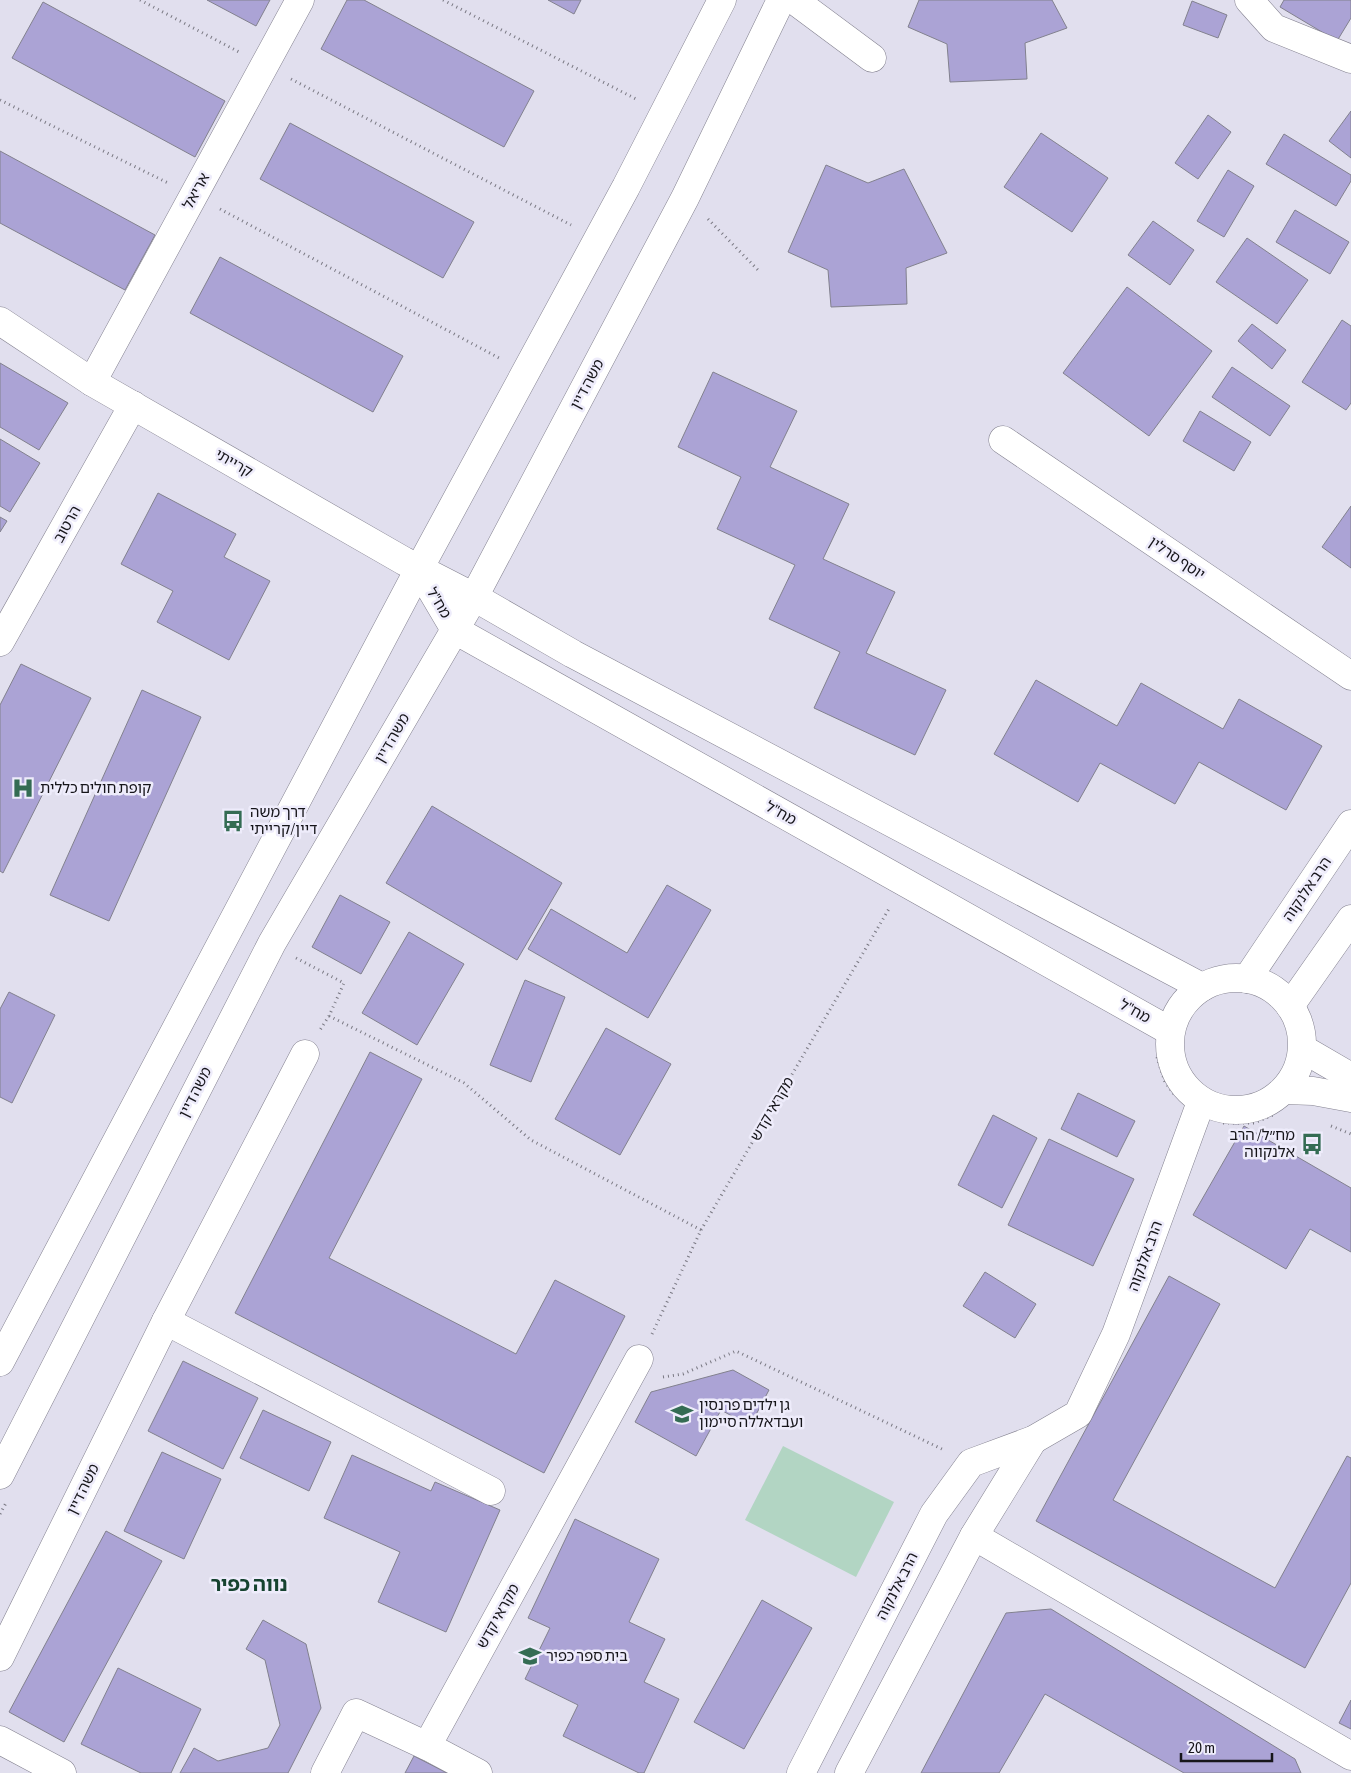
<svg xmlns="http://www.w3.org/2000/svg" width="1351" height="1773" viewBox="0 0 1351 1773" font-family="'Asap Condensed','Noto Sans Hebrew',sans-serif">
  <style>
    .green { fill: #b2d5c3 }
    .building { fill: #aba3d5; stroke: #82818e }
    .lines { fill: none; stroke-linecap: round; stroke-linejoin: round }
    .minor-casing { stroke: #848290; stroke-width: 29 }
    .path { stroke: #7a7983; stroke-width: 3; stroke-dasharray: 1 4; stroke-linecap: butt }
    .minor { stroke: #fff; stroke-width: 28 }
    .labels { text-anchor: middle; stroke-width: 5; stroke-linejoin: round; paint-order: stroke }
    .street-label { font-size: 15px; fill: #16151a; stroke: #eeecfb }
    .poi-label { font-size: 15px; fill: #16151a; stroke: #eeecfb; text-anchor: start }
    .district-label { font-size: 20px; font-weight: bold; fill: #164330; stroke: #eeecfb }
  </style>
  <rect width="100%" height="100%" fill="#e1dfee"/>
  <!-- green -->
  <path class="green" d="M783 1446 894 1502 856 1577 745 1520Z"/>
  <!-- building -->
  <g class="building">
    <path d="M207 0H270L256 26Z"/>
    <path d="M347 0H364L534 91 504 147 321 49Z"/>
    <path d="M548 0H581L574 14Z"/>
    <path d="M919 0H1052L1067 28 1025 43 1027 79 950 82 947 44 908 27Z"/>
    <path d="M1284 0H1351V18L1337 41 1280 7Z"/>
    <path d="M1192 1 1227 15 1218 38 1183 25Z"/>
    <path d="M43 2 225 101 195 157 12 58Z"/>
    <path d="M1351 111V158L1329 141Z"/>
    <path d="M1208 115 1231 132 1198 179 1175 163Z"/>
    <path d="M290 123 474 222 443 278 260 179Z"/>
    <path d="M1041 133 1108 178 1072 232 1004 187Z"/>
    <path d="M1284 134 1351 175V181L1336 206 1266 164Z"/>
    <path d="M0 151 155 235 125 290 0 223Z"/>
    <path d="M826 165 868 183 904 169 947 253 906 268 907 304 831 307 828 270 788 252Z"/>
    <path d="M1228 170 1254 186 1224 237 1197 221Z"/>
    <path d="M1295 210 1349 242 1330 274 1276 242Z"/>
    <path d="M1153 221 1194 250 1170 285 1128 255Z"/>
    <path d="M1247 238 1308 280 1277 324 1216 282Z"/>
    <path d="M220 257 403 356 373 412 190 313Z"/>
    <path d="M1127 287 1212 351 1149 436 1063 373Z"/>
    <path d="M1342 320 1351 326V403L1346 410 1302 382Z"/>
    <path d="M1252 324 1286 350 1272 369 1238 341Z"/>
    <path d="M0 363 68 403 39 450 0 427Z"/>
    <path d="M1232 367 1290 406 1270 436 1212 397Z"/>
    <path d="M713 372 797 411 770 467 849 504 823 559 895 592 866 653 946 690 915 755 814 708 840 652 769 619 795 565 717 529 741 477 678 447Z"/>
    <path d="M1200 411 1251 442 1234 471 1183 441Z"/>
    <path d="M0 439 40 463 10 512 0 506Z"/>
    <path d="M158 493 236 534 224 557 270 581 229 660 157 622 173 591 121 564Z"/>
    <path d="M1351 506V568L1322 547Z"/>
    <path d="M0 517 7 521 0 532Z"/>
    <path d="M21 664 91 698 3 873 0 871V705Z"/>
    <path d="M1036 680 1117 726 1141 683 1223 729 1239 699 1322 746 1286 810 1199 762 1175 804 1100 763 1078 802 994 754Z"/>
    <path d="M142 690 201 717 109 921 50 895Z"/>
    <path d="M432 806 562 883 517 960 386 883Z"/>
    <path d="M667 885 711 910 648 1018 528 949 551 909 627 953Z"/>
    <path d="M340 895 390 922 361 974 312 947Z"/>
    <path d="M409 932 464 964 417 1045 362 1013Z"/>
    <path d="M525 980 565 997 531 1082 490 1065Z"/>
    <path d="M9 992 55 1015 12 1103 0 1097V1009Z"/>
    <path d="M606 1028 671 1064 620 1155 555 1119Z"/>
    <path d="M370 1052 422 1079 329 1258 516 1354 555 1280 625 1316 544 1473 235 1313Z"/>
    <path d="M1078 1093 1135 1121 1117 1157 1061 1129Z"/>
    <path d="M993 1115 1037 1138 1002 1208 958 1185Z"/>
    <path d="M1244 1126 1351 1188V1252L1310 1229 1286 1269 1193 1215Z"/>
    <path d="M1049 1139 1134 1179 1093 1266 1008 1225Z"/>
    <path d="M985 1272 1036 1304 1015 1338 963 1306Z"/>
    <path d="M1169 1276 1220 1304 1113 1500 1275 1588 1347 1456 1351 1458V1583L1305 1668 1036 1521Z"/>
    <path d="M183 1361 258 1398 223 1469 148 1431Z"/>
    <path d="M733 1370 769 1390 750 1426 721 1410 696 1456 635 1422 651 1392Z"/>
    <path d="M263 1410 331 1442 309 1491 240 1458Z"/>
    <path d="M162 1452 221 1479 184 1559 124 1531Z"/>
    <path d="M352 1455 431 1491 435 1482 500 1510 446 1632 378 1602 400 1552 324 1518Z"/>
    <path d="M575 1519 659 1559 629 1622 665 1639 644 1682 679 1699 644 1773H639L563 1736 578 1705 525 1679 550 1628 528 1618Z"/>
    <path d="M106 1531 162 1561 64 1742 9 1712Z"/>
    <path d="M762 1600 812 1628 744 1749 694 1722Z"/>
    <path d="M1051 1609 1295 1759 1301 1773H1184L1045 1694 999 1773H921L1006 1613Z"/>
    <path d="M263 1620 306 1644 321 1708 288 1773H180L194 1748 218 1761 268 1748 280 1725 265 1660 246 1649Z"/>
    <path d="M118 1668 201 1709 171 1773H141L81 1744Z"/>
    <path d="M1351 1700V1729L1339 1723Z"/>
    <path d="M414 1756 447 1773H405Z"/>
  </g>
  <g class="lines">
    <!-- minor casing -->
    <g class="minor-casing">
      <g id="minor">
        <path d="M794 0 872 58"/>
        <path d="M1249 0 1274 28 1351 59"/>
        <path d="M0 321 92 382 404 561 474 597 573 654 1202 987"/>
        <path d="M92 382 300 0"/>
        <path d="M1003 440 1351 676"/>
        <path d="M419 569 455 630 1170 1031"/>
        <path d="M0 642 133 405"/>
        <circle cx="1236" cy="1044" r="66"/>
        <path d="M1247 979 1351 824"/>
        <path d="M1290 1006 1351 919"/>
        <path d="M1303 1049 1351 1077"/>
        <path d="M1285 1090 1313 1091 1351 1098"/>
        <path d="M166 1321 491 1491"/>
        <path d="M0 1362 419 569 626 187 722 0"/>
        <path d="M0 1475 272 943 474 597 685 198 781 0"/>
        <path d="M974 1536 1351 1756"/>
        <path d="M0 1657 166 1321 305 1054"/>
        <path d="M0 1740 62 1773"/>
        <path d="M427 1746 478 1773"/>
        <path d="M325 1773 356 1713 427 1746 639 1359"/>
        <path d="M801 1773 934 1514 971 1463 1033 1440 1078 1414 1116 1334 1201 1102"/>
        <path d="M849 1773 974 1536 1033 1440"/>
      </g>
    </g>
    <!-- path -->
    <g class="path">
      <path d="M140 0 239 52"/>
      <path d="M443 0 638 100"/>
      <path d="M291 79 571 225"/>
      <path d="M0 100 168 183"/>
      <path d="M220 209 501 359"/>
      <path d="M708 219 758 270"/>
      <path d="M296 958 344 983 329 1016 320 1030"/>
      <path d="M329 1016 464 1083 531 1140 701 1230"/>
      <path d="M1157 1057 1165 1082 1174 1094"/>
      <path d="M1223 1123H1254L1273 1115"/>
      <path d="M1331 1126 1351 1134"/>
      <path d="M652 1334 701 1230 890 907"/>
      <path d="M663 1377 683 1374 736 1351 944 1450"/>
      <path d="M0 1514 6 1503"/>
    </g>
    <!-- minor -->
    <use href="#minor" class="minor"/>
  </g>
  <!-- icons -->
  <defs>
    <g id="hospital-bare" transform="scale(1.725)"><path d="M-5-5h3v3.5h4V-5h3V5h-3V1.5h-4V5h-3Z" fill="#346c53" stroke="#eeecfb" stroke-width="2.5" paint-order="stroke"/></g>
    <g id="bus-bare" transform="scale(1.725)"><path d="M-5-6H5V4H4V6H2V4H-2V6H-4V4H-5ZM-3.5-4V0h7V-4ZM-3.5 1.2v1.5H-2V1.2ZM2 1.2v1.5H3.5V1.2Z" fill="#346c53" stroke="#eeecfb" stroke-width="2.5" paint-order="stroke"/></g>
    <g id="school-bare" transform="scale(1.725)"><path d="M0-5L7-2L0 1L-7-2ZM-4 1L0 2.5L4 1V4Q0 6-4 4Z" fill="#346c53" stroke="#eeecfb" stroke-width="2.5" paint-order="stroke"/></g>
  </defs>
  <g fill-rule="evenodd">
    <use href="#hospital-bare" x="23" y="788"/>
    <use href="#bus-bare" x="233" y="821"/>
    <use href="#bus-bare" x="1312" y="1144"/>
    <use href="#school-bare" x="682" y="1414"/>
    <use href="#school-bare" x="530" y="1656"/>
  </g>
  <g class="labels">
    <!-- street labels -->
    <g class="street-label">
      <text transform="translate(196 191) rotate(-61)" y="5">אריאל</text>
      <text transform="translate(587 384) rotate(-62)" y="5">משה דיין</text>
      <text transform="translate(234 463) rotate(30)" y="5">קרייתי</text>
      <text transform="translate(67 524) rotate(-61)" y="5">הרטוב</text>
      <text transform="translate(1177 558) rotate(34)" y="5">יוסף סרלין</text>
      <text transform="translate(439 603) rotate(59)" y="5">מח"ל</text>
      <text transform="translate(392 738) rotate(-60)" y="5">משה דיין</text>
      <text transform="translate(781 813) rotate(29)" y="5">מח"ל</text>
      <text transform="translate(1307 889) rotate(-56)" y="5">הרב אלנקוה</text>
      <text transform="translate(1135 1011) rotate(29)" y="5">מח"ל</text>
      <text transform="translate(195 1092) rotate(-63)" y="5">משה דיין</text>
      <text transform="translate(772 1109) rotate(-60)" y="5">מקראי קדש</text>
      <text transform="translate(1145 1256) rotate(-70)" y="5">הרב אלנקוה</text>
      <text transform="translate(83 1489) rotate(-64)" y="5">משה דיין</text>
      <text transform="translate(897 1586) rotate(-63)" y="5">הרב אלנקוה</text>
      <text transform="translate(498 1616) rotate(-61)" y="5">מקראי קדש</text>
    </g>
    <!-- poi labels -->
    <g class="poi-label">
      <text x="40" y="793">קופת חולים כללית</text>
      <text x="250" y="817">דרך משה<tspan x="250" dy="17">דיין/קרייתי</tspan></text>
      <text x="1295" y="1140" text-anchor="end">מח״ל/ הרב<tspan x="1295" dy="17">אלנקווה</tspan></text>
      <text x="699" y="1410">גן ילדים פרנסין<tspan x="699" dy="17">ועבדאללה סיימון</tspan></text>
      <text x="546" y="1661">בית ספר כפיר</text>
    </g>
    <!-- district labels -->
    <g class="district-label">
      <text x="249" y="1591">נווה כפיר</text>
    </g>
  </g>
  <!-- scale -->
  <path d="M1181 1753v8h91v-8" fill="none" stroke="#16151a" stroke-width="2.5"/>
  <text x="1188" y="1753" font-size="15" fill="#16151a" stroke="#eeecfb" stroke-width="4" paint-order="stroke">20 m</text>
</svg>
